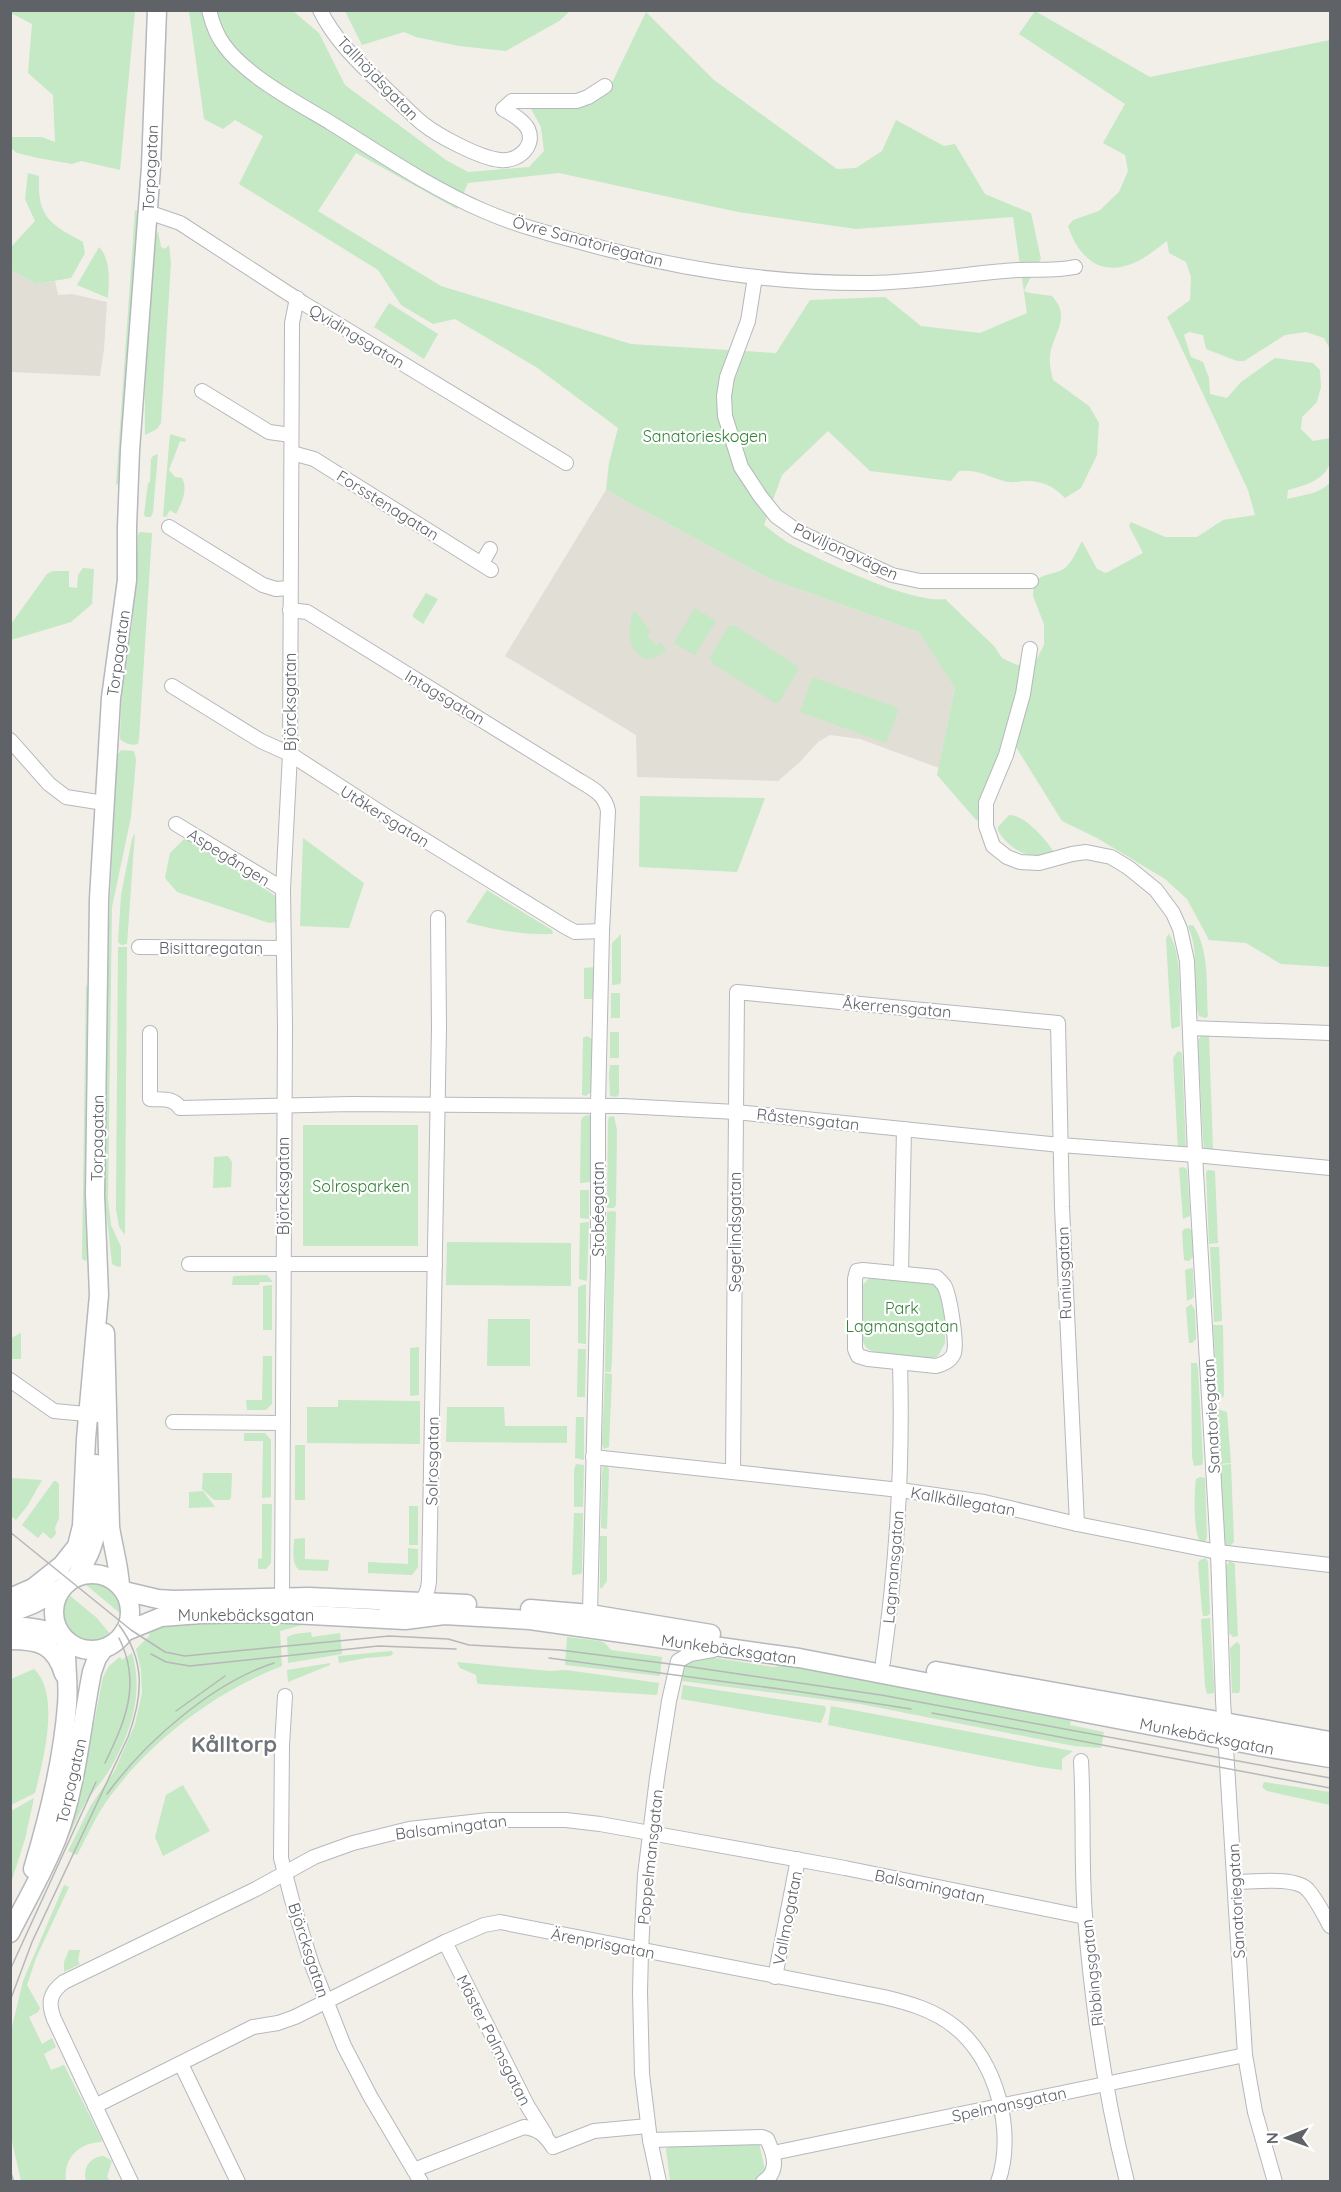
<svg xmlns="http://www.w3.org/2000/svg" width="1341" height="2192" viewBox="0 0 1341 2192" font-family="Quicksand,sans-serif">
  <style>
    .education { fill: #e1ded6 }
    .green { fill: #c5e8c5; fill-rule: evenodd }
    .lines { fill: none; stroke-linecap: round; stroke-linejoin: round }
    .minor-casing { stroke: #b5b8bc; stroke-width: 16 }
    .tertiary-casing { stroke: #b5b8bc; stroke-width: 21 }
    .minor { stroke: #fff; stroke-width: 14 }
    .tertiary { stroke: #fff; stroke-width: 18 }
    .tram { stroke: #b6b7b8; stroke-width: 1.5 }
    .labels { text-anchor: middle; stroke-width: 4.5; stroke-linejoin: round; paint-order: stroke }
    .street-label { font-size: 16px; fill: #5f6368; stroke: #fff }
    .park-label { font-size: 16px; fill: #348238; stroke: #fff }
    .district-label { font-size: 22px; font-weight: bold; fill: #70757a; stroke: #fff }
  </style>
  <rect width="100%" height="100%" fill="#f1efe8"/>
  <!-- education -->
  <g class="education">
    <path d="M11 270 36 284 55 281 58 295 72 294 107 302 104 349 100 376 11 372Z"/>
    <path d="M606 490 770 579 919 632 955 687 939 768 860 739 830 735 818 742 799 763 778 781 637 777 636 735 505 656Z"/>
  </g>
  <!-- green -->
  <g class="green">
    <path d="M10 11H135L120 170 81 161 72 164 38 158 17 153 12 149 11 137H42L55 142 53 95 28 73 32 24 11 13Z"/>
    <path d="M189 11H293L319 33 345 85 446 160 468 172 529 167 544 151 541 127 530 107 575 106 607 93 646 12 714 80 837 169 856 168 882 151 896 120 944 146 955 144 985 194 1031 213 1041 259 1036 266 1024 291 1030 293 1052 296C1072 318 1053 333 1050 355 1049 364 1051 371 1053 380L1089 406 1099 423 1097 455 1081 488 1065 498C1053 485 1040 480 1023 481 1017 482 1010 483 1004 481 988 476 976 469 959 471L951 481 870 471 828 431 782 475 764 525C772 531 779 537 787 542 819 560 912 604 945 599L994 646 1002 658 1017 665 1035 662 1044 645V624L1033 596 1034 582C1042 575 1047 575 1057 572 1070 569 1076 552 1082 541L1097 569 1106 573 1143 553 1129 526 1131 522 1165 537H1197L1223 520 1255 515 1248 490 1167 317 1190 300 1191 277 1186 262 1169 253 1167 241C1157 248 1147 257 1136 262 1102 278 1079 259 1068 226L1073 220 1099 211 1119 192 1128 171 1125 155 1103 143 1125 104 1019 34 1035 11 1150 77 1330 40V349L1324 338 1306 332 1285 335 1244 361H1237L1206 349 1203 335 1189 332 1184 335 1191 357 1203 362 1209 378 1210 394 1227 398 1241 382 1275 358 1313 363 1320 370 1321 387 1317 402 1302 417 1301 429 1313 441 1330 438C1330 445 1332 455 1330 462 1326 480 1303 486 1288 490L1287 499C1302 495 1317 495 1330 483V967L1281 964 1246 943 1209 940 1187 899 1165 879 1097 838 1062 821 1016 747 1000 755 977 821 937 775 955 688 919 632 770 579 606 490 609 463 618 428 536 367 455 319 433 324 401 305 378 270 239 184 263 136 235 120 223 129 204 119ZM356 153 457 209 468 183 559 173 738 212 856 229 1013 217 1027 313 980 333 921 326 885 297 810 300 776 353 631 344 441 286 318 211Z"/>
    <path d="M345 11H570L559 21 506 51 459 46 416 37 404 32 362 45Z"/>
    <path d="M28 173 39 176C37 218 50 224 83 242L85 253 71 278 36 284 11 270V247L35 221 25 199Z"/>
    <path d="M135 210 138 211 119 483 116 485Z"/>
    <path d="M158 231 161 247 165 249 169 245 171 263 161 423 157 429 145 435C144 369 149 306 155 239Z"/>
    <path d="M99 247C111 259 109 282 108 298L77 285Z"/>
    <path d="M389 303 438 334 424 359 374 327Z"/>
    <path d="M170 434 186 439 185 442 180 441 169 470 175 477 182 478C188 489 182 503 176 514L170 510 166 517 163 516Z"/>
    <path d="M158 454 153 512 151 517H146L144 515 148 483 150 482 151 459 153 456Z"/>
    <path d="M140 532 152 533 139 739 138 744C132 746 124 743 120 739L122 680 132 625 138 535Z"/>
    <path d="M83 568 94 569 92 604 71 622 11 640V624L47 574 53 571H69V587L77 588 78 575Z"/>
    <path d="M426 593 438 599 423 624 413 617V614Z"/>
    <path d="M695 608 716 621 695 655 674 643Z"/>
    <path d="M634 610 651 632 647 635 656 645 660 642 666 649C655 663 639 662 632 645 628 635 630 620 634 610Z"/>
    <path d="M734 625 797 666 798 671 779 702 775 703 712 663 710 657 729 626Z"/>
    <path d="M812 677 899 708 886 743 800 712Z"/>
    <path d="M121 750 134 751 136 760 131 817 112 907 108 1200 111 1225 121 1247V1266L118 1267 112 1264 105 1200 106 1053 109 920 117 756Z"/>
    <path d="M640 796 765 798 737 872 639 867Z"/>
    <path d="M1009 815C1025 815 1045 839 1054 852 1033 864 1009 849 998 831V827Z"/>
    <path d="M135 833 127 944 121 945 118 942 121 895 132 839Z"/>
    <path d="M186 837 277 897V922L269 923 177 892 165 878 170 853Z"/>
    <path d="M303 838 364 883 349 928 300 926Z"/>
    <path d="M487 890 552 930 553 934C525 935 493 930 466 922Z"/>
    <path d="M1190 925H1193C1210 950 1206 987 1208 1016L1206 1018 1199 1016C1191 988 1201 953 1188 927Z"/>
    <path d="M621 934V981L620 984 612 985V943Z"/>
    <path d="M1169 934C1183 954 1179 1002 1180 1026L1172 1029 1171 1025 1166 938Z"/>
    <path d="M118 947H127L125 1235 119 1227 116 1209Z"/>
    <path d="M595 967 594 999H584V968Z"/>
    <path d="M86 984 89 992 88 1256 86 1261 82 1259Z"/>
    <rect x="611" y="993" width="9" height="25"/>
    <rect x="610" y="1032" width="9" height="26"/>
    <path d="M1201 1035H1209L1213 1151 1204 1150 1203 1139 1198 1041Z"/>
    <path d="M587 1036 592 1039 593 1043 592 1088 591 1092 586 1096 582 1095 583 1038Z"/>
    <path d="M1178 1051 1182 1053 1186 1152 1178 1150 1173 1058Z"/>
    <path d="M610 1065H619V1094L617 1097 610 1096 609 1074Z"/>
    <path d="M590 1115V1182L580 1183 581 1120 584 1116Z"/>
    <path d="M614 1116 617 1130 616 1205 614 1208H607L608 1121 609 1117Z"/>
    <rect x="303" y="1125" width="115" height="121"/>
    <path d="M228 1156 232 1162 231 1187 213 1188 214 1157Z"/>
    <path d="M1183 1167 1187 1169 1190 1211V1216L1183 1219 1179 1168Z"/>
    <path d="M1208 1170 1215 1171 1218 1243 1209 1244 1206 1172Z"/>
    <path d="M580 1190H589V1219L580 1218Z"/>
    <path d="M612 1211 616 1212 612 1359 611 1372H605L607 1212Z"/>
    <path d="M589 1222 587 1281 579 1279 580 1223Z"/>
    <path d="M1189 1228 1192 1231 1193 1257 1189 1261 1184 1260 1182 1232 1184 1229Z"/>
    <path d="M447 1242 571 1243V1286L446 1285Z"/>
    <path d="M1210 1247H1219L1222 1321 1214 1322Z"/>
    <path d="M1192 1268 1193 1269 1194 1296 1193 1298 1187 1301 1185 1270Z"/>
    <path d="M267 1275 273 1282H260L259 1285H232L233 1276Z"/>
    <path d="M871 1277 929 1281C937 1286 941 1291 944 1300L945 1343 938 1356C926 1363 875 1357 866 1347 858 1337 858 1304 860 1292 862 1285 866 1281 871 1277Z"/>
    <path d="M586 1284V1344L578 1343V1287Z"/>
    <path d="M272 1285V1330H263V1286Z"/>
    <path d="M1191 1304 1195 1310 1196 1336V1339L1192 1343H1189L1186 1308Z"/>
    <path d="M488 1319H530V1366H487Z"/>
    <path d="M1213 1325H1223L1224 1394 1223 1398 1217 1397V1391Z"/>
    <path d="M21 1333V1359H12L11 1338Z"/>
    <path d="M419 1347V1395L410 1396V1348Z"/>
    <path d="M578 1349H586L585 1397H577Z"/>
    <path d="M263 1356H272V1404L266 1410H247L246 1400H262Z"/>
    <path d="M1191 1363H1197L1198 1369 1203 1461 1202 1465 1194 1466 1192 1457Z"/>
    <path d="M605 1373 612 1374V1377L609 1447 604 1449 602 1444Z"/>
    <path d="M338 1400 420 1401V1444L307 1443V1407H338Z"/>
    <path d="M447 1407H504L505 1426H567V1443L446 1442Z"/>
    <path d="M1217 1409 1227 1412 1231 1463 1220 1464Z"/>
    <path d="M576 1417H584V1460L575 1458Z"/>
    <path d="M265 1433 271 1440V1497L262 1498 263 1441H244V1433Z"/>
    <rect x="295" y="1445" width="10" height="55"/>
    <path d="M576 1464 584 1465 583 1507H574V1470Z"/>
    <path d="M1231 1464 1234 1542 1229 1547 1224 1544 1220 1465Z"/>
    <path d="M606 1465 609 1469 607 1529 601 1528 602 1475 603 1467Z"/>
    <path d="M203 1473H232L231 1498 229 1500H214L202 1489Z"/>
    <path d="M1200 1477 1205 1478 1207 1537 1205 1542 1201 1543C1193 1535 1194 1491 1196 1479Z"/>
    <path d="M11 1478 42 1480 28 1505 16 1520 11 1516Z"/>
    <path d="M54 1481H56L59 1484V1518L55 1528 56 1534 51 1539 43 1532 38 1538 22 1525Z"/>
    <path d="M203 1491 215 1507 189 1508V1492Z"/>
    <path d="M262 1504H272L271 1563 266 1569H258V1559L262 1558Z"/>
    <rect x="409" y="1506" width="9" height="39"/>
    <path d="M574 1513H583L582 1571 581 1574 572 1575Z"/>
    <path d="M600 1536H607V1581L602 1588H600Z"/>
    <path d="M305 1538V1559L329 1560 328 1571 299 1570C291 1563 294 1549 294 1539Z"/>
    <path d="M408 1548 418 1549V1567L412 1575 368 1573V1562L408 1564Z"/>
    <path d="M1206 1558 1208 1562 1210 1614 1207 1616H1203L1202 1611 1198 1563 1200 1560Z"/>
    <path d="M1230 1561 1235 1564V1571L1238 1636 1233 1637 1229 1633 1226 1575V1566Z"/>
    <path d="M93 1583C110 1585 122 1597 121 1614L85 1584Z"/>
    <path d="M69 1595 97 1618 110 1634C82 1654 50 1624 69 1595Z"/>
    <path d="M1210 1618 1214 1686V1693L1207 1694 1205 1686 1201 1619Z"/>
    <path d="M190 1619 301 1623 302 1625 280 1631 282 1666C216 1692 155 1737 111 1795 97 1813 88 1835 77 1855L68 1851 91 1805 115 1770 135 1724 142 1693 141 1670 136 1649 150 1635 147 1632 152 1628Z"/>
    <path d="M311 1632 312 1637 340 1633 342 1654 288 1663 287 1637 295 1634Z"/>
    <path d="M567 1637 600 1641 605 1643 611 1650 662 1657 660 1676 565 1665Z"/>
    <path d="M1237 1642 1240 1645V1689L1239 1693H1232L1230 1648Z"/>
    <path d="M392 1651 393 1654 390 1656 366 1658 339 1663 338 1656Z"/>
    <path d="M132 1653C144 1695 131 1732 110 1769 103 1781 93 1791 85 1803 76 1818 71 1835 61 1849L77 1804 84 1775 103 1677 109 1666 120 1657 122 1660Z"/>
    <path d="M709 1657 774 1667 798 1663 1056 1716 1071 1721 1070 1725 1104 1732 1101 1748 1074 1746 860 1704 682 1681 684 1663 686 1661Z"/>
    <path d="M457 1662 549 1671 566 1670 659 1683 657 1695 479 1684 477 1683 476 1675 460 1668Z"/>
    <path d="M330 1663V1665L288 1682 287 1670Z"/>
    <path d="M34 1669C61 1694 43 1761 35 1793L11 1805V1679Z"/>
    <path d="M683 1685 825 1706 826 1710 821 1723 681 1699Z"/>
    <path d="M831 1706 1073 1751 1062 1759V1770L1040 1767 828 1725Z"/>
    <path d="M1264 1782 1330 1792V1805L1267 1791 1262 1787Z"/>
    <path d="M183 1785 210 1831 163 1856 155 1837 166 1795Z"/>
    <path d="M34 1798 25 1839 11 1883V1811Z"/>
    <path d="M64 1885 69 1887 36 1958 27 1985 40 2008 38 2012 29 2017 42 2044 52 2038 56 2047 44 2054 51 2070 64 2065 102 2140 101 2142C79 2143 63 2158 66 2181H21L11 2137V2031L23 1981Z"/>
    <path d="M69 1950H80L78 1961 80 1964 64 1972V1962Z"/>
    <path d="M759 2143 766 2174 753 2181H670L666 2149 670 2146Z"/>
    <path d="M104 2156 112 2161 107 2177 110 2181H86C83 2168 89 2157 104 2156Z"/>
  </g>
  <g class="lines">
    <!-- minor casing -->
    <g class="minor-casing">
      <g id="minor">
        <path d="M209 10C212 22 216 35 224 45 246 76 298 103 331 123 381 154 430 188 484 211 516 225 550 234 584 243 677 269 774 284 871 283 915 282 960 275 1004 271 1028 268 1051 272 1075 267"/>
        <path d="M320 10C336 43 363 66 388 91 399 101 410 113 422 123 438 136 480 158 500 160 517 162 536 147 528 129 523 120 512 114 503 109L512 101H577L588 97 605 86"/>
        <path d="M148 212 180 223 303 303 566 463"/>
        <path d="M755 277 748 321 727 377 724 396 725 416 741 467 760 496 776 516 797 531 892 575 920 581H1031"/>
        <path d="M202 391 269 432 291 435"/>
        <path d="M292 453 314 459 491 570"/>
        <path d="M169 527 263 585 276 589 290 588"/>
        <path d="M482 563 490 549"/>
        <path d="M290 610 307 612 572 776C587 786 605 792 608 811L602 931 598 1105V1267L590 1614 591 1623"/>
        <path d="M1030 649 1023 694 1006 755 986 803V826L993 846 1007 857 1020 862 1039 863 1072 854 1086 852 1111 857 1129 868 1156 890 1173 913 1180 929 1187 961 1195 1155 1218 1552 1223 1700 1245 2055 1255 2112 1275 2182"/>
        <path d="M172 686 261 741 290 754 389 818 564 926 575 932 602 931"/>
        <path d="M10 740 49 784 66 797 104 803"/>
        <path d="M176 824 283 889"/>
        <path d="M139 947 283 948"/>
        <path d="M1190 1028 1330 1033"/>
        <path d="M150 1033V1099C162 1100 173 1097 180 1108L351 1104 623 1106 736 1112 1060 1145 1195 1155 1330 1168"/>
        <path d="M189 1264H435"/>
        <path d="M863 1270 936 1277C939 1280 943 1283 945 1287 950 1298 957 1342 954 1353 951 1361 944 1364 936 1366L868 1359 858 1356 855 1349V1279L857 1271Z"/>
        <path d="M901 1273 904 1129"/>
        <path d="M10 1380 54 1411 97 1415"/>
        <path d="M173 1422 283 1423"/>
        <path d="M593 1457 900 1490 984 1502 1077 1524 1218 1552 1330 1565"/>
        <path d="M733 1472 737 992 1058 1023 1062 1207 1077 1524"/>
        <path d="M282 1596 285 1026 283 889 290 754 292 323 297 298"/>
        <path d="M384 1615C407 1610 427 1608 429 1581L439 1027 438 918"/>
        <path d="M883 1662C897 1563 903 1464 900 1363"/>
        <path d="M285 1696 282 1745 281 1858 292 1900 312 1965 344 2046 370 2096 421 2182"/>
        <path d="M1081 1761C1084 1813 1081 1865 1085 1916 1092 2005 1105 2095 1127 2182"/>
        <path d="M1235 1882C1253 1882 1296 1876 1308 1890 1317 1900 1324 1915 1330 1926"/>
        <path d="M445 1942 527 2105 545 2134"/>
        <path d="M775 1977 798 1859"/>
        <path d="M181 2064 238 2182"/>
        <path d="M95 2106 253 2027 278 2023 295 2017 445 1942 484 1925 500 1922 884 1997C909 2003 934 2010 955 2027 996 2059 1016 2132 998 2182"/>
        <path d="M650 2140 762 2137 767 2139C774 2154 780 2171 763 2182"/>
        <path d="M773 2153 1245 2055"/>
        <path d="M414 2170 524 2127C539 2129 545 2135 553 2147L594 2131 648 2126"/>
        <path d="M131 2182 54 2019C48 2003 49 1993 64 1982L256 1889 314 1857 353 1843 409 1829 489 1820H566L600 1824 845 1868 1085 1917"/>
        <path d="M659 2182 650 2140 642 2074 640 1992 641 1951 645 1875 657 1778 669 1701 678 1661 690 1654 713 1650"/>
      </g>
    </g>
    <!-- tertiary casing -->
    <g class="tertiary-casing">
      <g id="tertiary">
        <path d="M105 1333 110 1527C113 1547 119 1566 120 1586"/>
        <circle cx="92" cy="1612" r="38"/>
        <path d="M77 1576C82 1566 89 1557 92 1546 101 1521 97 1490 96 1464"/>
        <path d="M124 1591 158 1599 173 1600 309 1597 467 1604"/>
        <path d="M10 1598 33 1588 62 1565 77 1546 82 1526 86 1439 99 1295 95 1195 99 899 111 698 127 580V527L130 450 151 167 157 10"/>
        <path d="M530 1609 590 1614 711 1634"/>
        <path d="M10 1613 33 1604 61 1589"/>
        <path d="M10 1627C28 1626 44 1629 61 1635"/>
        <path d="M124 1632 161 1617 201 1614 273 1613 405 1620 444 1615 530 1620 799 1658 1258 1746 1330 1758"/>
        <path d="M10 1640C39 1640 55 1644 64 1674"/>
        <path d="M936 1671 1330 1741"/>
        <path d="M33 1869C49 1816 63 1760 67 1705 69 1684 65 1662 66 1640"/>
        <path d="M10 1933C26 1901 44 1871 57 1838 77 1785 81 1727 92 1672L97 1658 104 1648"/>
      </g>
    </g>
    <!-- minor -->
    <use href="#minor" class="minor"/>
    <!-- tertiary -->
    <use href="#tertiary" class="tertiary"/>
    <!-- tram -->
    <g class="tram">
      <path d="M10 1532 131 1630 165 1652 185 1656 389 1636 448 1639 469 1645 560 1650 678 1665 881 1695 1330 1778"/>
      <path d="M151 1654 166 1662 190 1666 378 1646 456 1649"/>
      <path d="M549 1658 802 1692 911 1709"/>
      <path d="M176 1711 225 1676"/>
      <path d="M932 1713 1330 1788"/>
      <path d="M105 1763C125 1721 142 1684 119 1638"/>
      <path d="M107 1794C145 1742 212 1683 274 1663"/>
      <path d="M10 1970 96 1782"/>
      <path d="M10 2001 32 1942 128 1737C143 1696 146 1661 119 1625"/>
      <path d="M10 2170 14 2182"/>
    </g>
  </g>
  <g class="labels">
    <!-- street labels -->
    <g class="street-label">
      <text transform="translate(378 78) rotate(46)" y="6">Tallhöjdsgatan</text>
      <text transform="translate(150 168) rotate(-87)" y="6">Torpagatan</text>
      <text transform="translate(588 241) rotate(15)" y="6">Övre Sanatoriegatan</text>
      <text transform="translate(357 336) rotate(31)" y="6">Qvidingsgatan</text>
      <text transform="translate(388 505) rotate(32)" y="6">Forsstenagatan</text>
      <text transform="translate(846 551) rotate(25)" y="6">Paviljongvägen</text>
      <text transform="translate(118 653) rotate(-82)" y="6">Torpagatan</text>
      <text transform="translate(445 697) rotate(31)" y="6">Intagsgatan</text>
      <text transform="translate(290 702) rotate(-90)" y="6">Björcksgatan</text>
      <text transform="translate(385 816) rotate(32)" y="6">Utåkersgatan</text>
      <text transform="translate(229 857) rotate(32)" y="6">Aspegången</text>
      <text x="211" y="954">Bisittaregatan</text>
      <text transform="translate(897 1007) rotate(5)" y="6">Åkerrensgatan</text>
      <text transform="translate(808 1119) rotate(6)" y="6">Råstensgatan</text>
      <text transform="translate(97 1138) rotate(-89)" y="6">Torpagatan</text>
      <text transform="translate(283 1186) rotate(-90)" y="6">Björcksgatan</text>
      <text transform="translate(598 1209) rotate(-90)" y="6">Stobéegatan</text>
      <text transform="translate(735 1232) rotate(-90)" y="6">Segerlindsgatan</text>
      <text transform="translate(1064 1273) rotate(-92)" y="6">Runiusgatan</text>
      <text transform="translate(1211 1416) rotate(-93)" y="6">Sanatoriegatan</text>
      <text transform="translate(432 1461) rotate(-89)" y="6">Solrosgatan</text>
      <text transform="translate(963 1501) rotate(10)" y="6">Kallkällegatan</text>
      <text transform="translate(893 1567) rotate(-85)" y="6">Lagmansgatan</text>
      <text x="246" y="1621">Munkebäcksgatan</text>
      <text transform="translate(729 1649) rotate(8)" y="6">Munkebäcksgatan</text>
      <text transform="translate(1207 1736) rotate(11)" y="6">Munkebäcksgatan</text>
      <text transform="translate(71 1781) rotate(-77)" y="6">Torpagatan</text>
      <text transform="translate(451 1827) rotate(-7)" y="6">Balsamingatan</text>
      <text transform="translate(650 1857) rotate(-84)" y="6">Poppelmansgatan</text>
      <text transform="translate(930 1886) rotate(12)" y="6">Balsamingatan</text>
      <text transform="translate(1236 1901) rotate(-93)" y="6">Sanatoriegatan</text>
      <text transform="translate(787 1918) rotate(-79)" y="6">Vallmogatan</text>
      <text transform="translate(603 1943) rotate(11)" y="6">Ärenprisgatan</text>
      <text transform="translate(309 1950) rotate(72)" y="6">Björcksgatan</text>
      <text transform="translate(1092 1973) rotate(-96)" y="6">Ribbingsgatan</text>
      <text transform="translate(494 2040) rotate(63)" y="6">Mäster Palmsgatan</text>
      <text transform="translate(1009 2104) rotate(-12)" y="6">Spelmansgatan</text>
    </g>
    <!-- park labels -->
    <g class="park-label">
      <text x="705" y="442">Sanatorieskogen</text>
      <text x="361" y="1192">Solrosparken</text>
      <text x="902" y="1314">Park<tspan x="902" dy="18">Lagmansgatan</tspan></text>
    </g>
    <!-- district labels -->
    <g class="district-label">
      <text x="234" y="1752">Kålltorp</text>
    </g>
  </g>
  <!-- border -->
  <rect width="1341" height="2192" fill="none" stroke="#5f6368" stroke-width="24"/>
  <!-- north arrow -->
  <g transform="translate(1287 2138) rotate(269)" stroke="#ffffff" stroke-width="4.5" paint-order="stroke">
  <path d="M0-4.5L10 22L0 15L-10 22Z" fill="#5f6368"/>
  <text y="-9" font-size="16" font-weight="bold" text-anchor="middle" fill="#5f6368">N</text>
  </g>
</svg>
